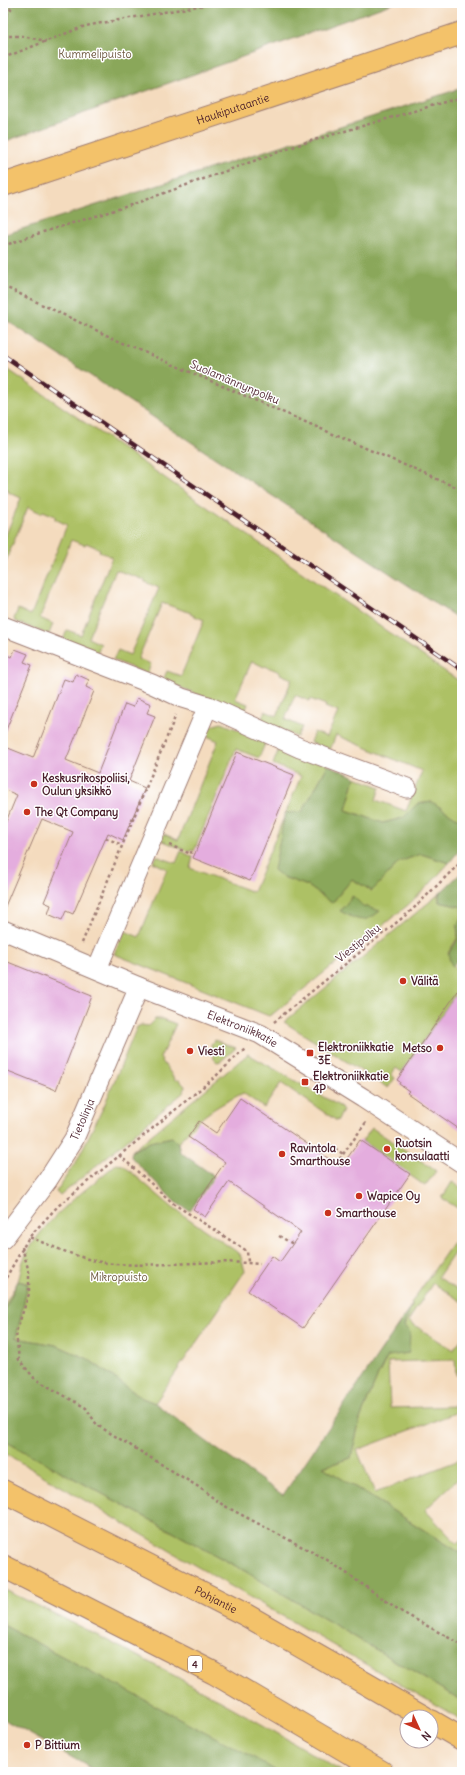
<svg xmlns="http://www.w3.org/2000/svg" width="465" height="1775" viewBox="0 0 465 1775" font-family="Delius,sans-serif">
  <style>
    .green { fill: #adc165; stroke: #7c7048; fill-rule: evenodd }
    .forest { fill: #8aa75a; stroke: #6a6342 }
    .building { fill: #e4adde }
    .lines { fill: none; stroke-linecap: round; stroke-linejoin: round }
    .minor-casing { stroke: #9f7d74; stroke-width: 21 }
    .major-casing { stroke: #9f7d74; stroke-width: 24 }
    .highway-casing { stroke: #9f7d74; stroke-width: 24 }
    .path { stroke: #9f7d74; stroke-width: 2.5; stroke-dasharray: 3 3; stroke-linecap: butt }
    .minor { stroke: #fff; stroke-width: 19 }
    .major { stroke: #f3c26a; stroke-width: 22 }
    .highway { stroke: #f3c26a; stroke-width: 22 }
    .rail-casing { stroke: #4a1f2b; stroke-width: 4.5 }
    .rail { stroke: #fff; stroke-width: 3; stroke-dasharray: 9; stroke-linecap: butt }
    .poi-dot { fill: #c8321e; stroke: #fff; stroke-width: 1.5 }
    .labels { text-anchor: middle; stroke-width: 3; stroke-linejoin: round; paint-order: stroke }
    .shield { fill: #fff; stroke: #80626b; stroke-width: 1 }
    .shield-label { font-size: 10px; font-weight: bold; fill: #4a1f2b }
    .park-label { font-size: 11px; fill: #6d583f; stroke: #fff }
    .street-label { font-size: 11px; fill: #4a1f2b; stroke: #fff }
    .poi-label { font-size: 11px; font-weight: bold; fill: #4a1f2b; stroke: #fff; text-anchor: start }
  </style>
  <rect width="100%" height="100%" fill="#fff"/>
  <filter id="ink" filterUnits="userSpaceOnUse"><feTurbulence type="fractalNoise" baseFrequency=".025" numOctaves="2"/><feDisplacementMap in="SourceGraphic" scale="8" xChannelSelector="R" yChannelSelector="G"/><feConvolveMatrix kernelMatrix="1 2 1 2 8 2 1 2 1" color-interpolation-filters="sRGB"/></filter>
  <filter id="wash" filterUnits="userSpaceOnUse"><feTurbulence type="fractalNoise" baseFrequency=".012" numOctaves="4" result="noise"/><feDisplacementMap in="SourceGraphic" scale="16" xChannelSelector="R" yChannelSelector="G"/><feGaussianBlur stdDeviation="0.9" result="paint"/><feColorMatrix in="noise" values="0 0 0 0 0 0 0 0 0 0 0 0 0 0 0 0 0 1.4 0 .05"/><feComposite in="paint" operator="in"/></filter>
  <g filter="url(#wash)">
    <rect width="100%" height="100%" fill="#f4dbbe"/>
    <!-- green -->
    <g class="green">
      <path d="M3 366 462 683V819L460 821 432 802 417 804 403 818 383 823 346 810 355 777 380 787 376 800 406 811 422 771 336 735 330 750 310 742 314 732 327 737 338 712 325 707 326 705 310 699 309 701 295 695 285 719 302 727 297 737 261 721 265 711 277 716 292 679 280 674V672L265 666 264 667 252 661 235 699 248 704 244 714 163 680 167 671 181 676 204 620 190 614 191 613 162 603 138 659 151 664 147 674 113 660 118 650 130 655 159 588 145 582V580L116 570 88 638 101 644 97 654 63 640 67 630 81 635 112 557 99 551 100 549 86 543 85 545 71 540 40 618 53 624 49 634H47L15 621 14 619 18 609 31 615 67 525 55 519V516L43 511 41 513 28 507 3 568V542L21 498 8 492 9 490 3 487Z"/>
      <path d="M221 723 265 740V744L259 758 236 749 194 851 191 850 189 852 161 840 164 834 178 840 218 741 205 735 211 726Z"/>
      <path d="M280 746 328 765 302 812 283 877 308 886 332 903 352 879 372 891 399 862 421 854 449 863 431 883 408 905 274 1013 269 1016 114 954 125 931 139 937 167 869 153 862 156 856 176 863 181 851 193 857 190 868 253 892 301 776 273 764ZM352 896 363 906 379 912 341 911Z"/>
      <path d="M439 894V902L462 907V919L457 926 458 937 448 953 453 967 462 973V985L402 1072 396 1068 391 1075 395 1078 388 1088 284 1022Z"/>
      <path d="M155 1019H162L176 1024 160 1058 176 1081 178 1079 185 1086 184 1092 60 1196 56 1192 77 1160 104 1106 137 1027 141 1025 148 1026Z"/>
      <path d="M215 1040 236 1048 221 1061 217 1062 214 1059 211 1044Z"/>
      <path d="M248 1054 341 1107 343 1111 337 1121 281 1083 264 1108 243 1093C212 1109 200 1116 178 1143L172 1137 150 1142 132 1151Z"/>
      <path d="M372 1128 436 1171 425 1186 362 1141Z"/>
      <path d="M116 1164 123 1165 173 1208 240 1254 245 1271 155 1403 142 1398 88 1359 56 1345 16 1338 28 1283 18 1281 3 1314C3 1302 13 1292 18 1281 21 1273 21 1263 26 1255 46 1217 85 1191 116 1164Z"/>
      <path d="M452 1182 462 1188V1211L442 1198Z"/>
      <path d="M462 1230V1242L438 1277 462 1293V1302L433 1283 408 1321 453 1350 462 1338V1375H456L455 1360 388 1362 390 1408 457 1406 456 1390H462V1422L458 1412 357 1450 375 1493 462 1459V1475L425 1510 457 1544 462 1539V1554L323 1467 351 1458 360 1419 378 1375 388 1355 409 1353 404 1326 412 1305 411 1303Z"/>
      <path d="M3 1440 243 1570 462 1701V1720L177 1555 3 1452Z"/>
      <path d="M3 1589C119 1644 233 1705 342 1772H278L3 1625Z"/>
    </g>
    <!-- forest -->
    <g class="forest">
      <path d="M3 3H394L3 142Z"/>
      <path d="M462 88V621L3 318V235Z"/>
      <path d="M328 765 355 777 346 810 383 823 403 818 417 804 432 802 460 820 462 819V847L449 863 421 854 399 862 372 891 352 879 332 903 308 886 283 877 274 870 285 813 302 812Z"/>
      <path d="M462 872V907L439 902V894Z"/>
      <path d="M353 896 363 906 380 911C363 925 358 920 340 911Z"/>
      <path d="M462 919V953L453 967C442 949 456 950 458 936 459 933 457 929 457 926Z"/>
      <path d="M172 1137 178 1143 180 1152 214 1176 190 1211 175 1202 131 1157 132 1151 150 1142Z"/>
      <path d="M18 1281 28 1284 16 1338 56 1345 88 1359 142 1398 155 1403 214 1447 283 1495 412 1305 404 1326 410 1332 409 1353 388 1356 378 1375 360 1419 351 1458 323 1467 462 1554V1701L243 1570 3 1440V1314Z"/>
      <path d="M3 1625 251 1756 278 1772H98L3 1719V1706L8 1695 3 1693Z"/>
    </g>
    <g id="blocks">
      <!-- building -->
      <g class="building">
        <path d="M15 649 28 654 24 662 32 665 4 735 3 654 12 657Z"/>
        <path d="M76 674 89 680 86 687 94 691 66 760 98 773 125 704 133 707 137 698 151 704 147 713 155 716 129 781 145 788 123 840 108 833 73 914 66 911 62 920 48 914 51 905 44 902 73 832 42 819 3 911V829L17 795 3 789V746L33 758 64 679 73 682Z"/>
        <path d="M237 752 294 775 250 881 193 858Z"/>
        <path d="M3 960 92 996 56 1090 3 1069Z"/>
        <path d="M462 985V1131L407 1093 409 1091 399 1084 400 1082 397 1080Z"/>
        <path d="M240 1098 341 1167 360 1140 410 1174 303 1328 248 1291 272 1256 280 1262 301 1232 229 1182 205 1217 193 1209 225 1162 188 1137 199 1121 216 1133Z"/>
      </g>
    </g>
  </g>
  <g filter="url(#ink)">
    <use href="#blocks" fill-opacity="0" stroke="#9f7d74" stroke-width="1"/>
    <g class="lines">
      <!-- minor casing -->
      <g class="minor-casing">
        <g id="minor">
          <path d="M3 626 152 684 182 698 208 706 300 748 407 788"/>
          <path id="s1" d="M3 930 139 987 260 1034 363 1098 462 1163"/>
          <path d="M97 969 208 706"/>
          <path id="s2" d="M3 1239 47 1181 74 1139 139 987"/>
        </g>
      </g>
      <!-- major casing -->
      <g class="major-casing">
        <g id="major">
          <path id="s3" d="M3 185 462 33"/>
        </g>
      </g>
      <!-- highway casing -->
      <g class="highway-casing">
        <g id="highway">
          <path id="s4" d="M3 1491 246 1615 424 1717"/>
          <path d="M3 1566 214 1673 382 1772"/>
          <path d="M431 1721 462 1739"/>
        </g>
      </g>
      <!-- path -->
      <g class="path">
        <path d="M3 20 15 3"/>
        <path d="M3 36H22L46 41"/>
        <path d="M3 58 85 26 215 3"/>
        <path d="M3 246 43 232 128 206 304 143 462 97"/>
        <path d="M3 286 121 342 462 490"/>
        <path d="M106 838 122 845"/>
        <path d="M169 845 191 854V852L195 854"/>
        <path d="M82 943 176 715"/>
        <path d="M274 1022 412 910 462 861"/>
        <path d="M330 1145 343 1154"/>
        <path d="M119 1155 174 1204 247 1251 248 1262"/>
        <path d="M336 1164 367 1121"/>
        <path d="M30 1236 58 1206 215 1077 246 1047"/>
        <path d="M279 1236 293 1244"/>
        <path d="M22 1247 29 1272V1294L16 1332 19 1360 35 1379 86 1408 97 1425 197 1486 223 1505 329 1561 402 1612 462 1645"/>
        <path d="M3 1283 29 1237C57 1248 86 1262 116 1264 164 1267 212 1259 260 1264"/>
      </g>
      <!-- minor -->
      <use href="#minor" class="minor"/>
      <!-- major -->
      <use href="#major" class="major"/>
      <!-- highway -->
      <use href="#highway" class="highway"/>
      <!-- rail casing -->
      <g class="rail-casing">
        <path id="rail" d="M3 355 462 670"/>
      </g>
      <!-- rail -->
      <use href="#rail" class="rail"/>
    </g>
  </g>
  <!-- markers -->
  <g class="poi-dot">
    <circle cx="34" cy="784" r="4"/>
    <circle cx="27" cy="812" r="4"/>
    <circle cx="403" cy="981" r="4"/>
    <circle cx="440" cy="1048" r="4"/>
    <circle cx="190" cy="1051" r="4"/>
    <rect x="306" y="1049" width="8" height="8" rx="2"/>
    <rect x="301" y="1078" width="8" height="8" rx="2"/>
    <circle cx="387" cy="1149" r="4"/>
    <circle cx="282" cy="1154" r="4"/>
    <circle cx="359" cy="1196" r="4"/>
    <circle cx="328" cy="1213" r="4"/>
    <circle cx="27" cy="1745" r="4"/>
  </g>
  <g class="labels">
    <!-- shield labels -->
    <rect class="shield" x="188" y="1656" width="14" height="16" rx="3"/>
    <g class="shield-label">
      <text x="195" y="1668">4</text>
    </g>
    <!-- park labels -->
    <g class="park-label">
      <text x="95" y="58">Kummelipuisto</text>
      <text x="119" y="1281">Mikropuisto</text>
    </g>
    <!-- street labels -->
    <g class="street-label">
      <text dy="4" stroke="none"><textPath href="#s3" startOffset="242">Haukiputaantie</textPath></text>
      <text transform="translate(235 382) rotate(23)" y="4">Suolamännynpolku</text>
      <text transform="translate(358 943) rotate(-39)" y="4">Viestipolku</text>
      <text dy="4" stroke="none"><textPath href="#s1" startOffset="259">Elektroniikkatie</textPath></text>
      <text dy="4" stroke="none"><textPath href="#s2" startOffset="144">Tietolinja</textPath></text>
      <text dy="4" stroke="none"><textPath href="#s4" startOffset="239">Pohjantie</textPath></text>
    </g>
    <!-- poi labels -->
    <g class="poi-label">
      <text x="42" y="782">Keskusrikospoliisi,<tspan x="42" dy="13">Oulun yksikkö</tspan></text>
      <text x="35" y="816">The Qt Company</text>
      <text x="411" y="985">Välitä</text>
      <text x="318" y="1051">Elektroniikkatie<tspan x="318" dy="13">3E</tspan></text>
      <text x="432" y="1052" text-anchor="end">Metso</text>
      <text x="198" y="1055">Viesti</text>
      <text x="313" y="1080">Elektroniikkatie<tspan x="313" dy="13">4P</tspan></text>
      <text x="395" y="1147">Ruotsin<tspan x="395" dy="13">konsulaatti</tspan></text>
      <text x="290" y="1152">Ravintola<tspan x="290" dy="13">Smarthouse</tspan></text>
      <text x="367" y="1200">Wapice Oy</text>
      <text x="336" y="1217">Smarthouse</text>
      <text x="35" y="1749">P Bittium</text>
    </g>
  </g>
  <!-- margin -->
  <rect width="465" height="1775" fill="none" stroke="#fff" stroke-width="16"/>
  <!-- north arrow -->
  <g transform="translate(419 1729) rotate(134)"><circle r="19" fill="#ffffff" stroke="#b7a5aa"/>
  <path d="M0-3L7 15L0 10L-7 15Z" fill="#c8321e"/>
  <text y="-6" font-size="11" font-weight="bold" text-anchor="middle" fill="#4a1f2b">N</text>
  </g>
</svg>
